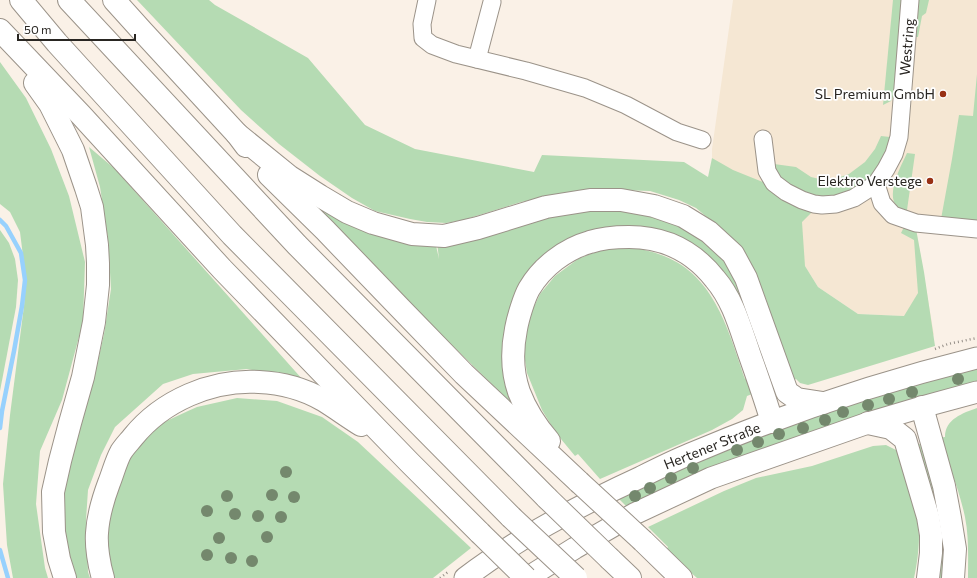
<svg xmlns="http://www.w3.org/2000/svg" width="977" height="578" viewBox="0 0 977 578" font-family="Commissioner,sans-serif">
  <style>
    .commercial { fill: #f5e7d3 }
    .green { fill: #b5dbb3 }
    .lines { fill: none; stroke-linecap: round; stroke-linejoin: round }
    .stream { stroke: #97d1fd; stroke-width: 4.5 }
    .minor-casing { stroke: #9b9389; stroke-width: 19 }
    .major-casing { stroke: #9b9389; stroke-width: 23 }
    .highway-casing { stroke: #9b9389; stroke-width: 24 }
    .path { stroke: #948e87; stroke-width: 2.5; stroke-dasharray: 1 3; stroke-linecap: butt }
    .minor { stroke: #fff; stroke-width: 17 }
    .major { stroke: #fff; stroke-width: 21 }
    .highway { stroke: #fff; stroke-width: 22 }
    .highway-bridge-casing { stroke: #9b9389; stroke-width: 24; stroke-linecap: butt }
    .highway-bridge { stroke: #fff; stroke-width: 22 }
    .tree { fill: #74886d }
    .poi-dot { fill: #983014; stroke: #fff; stroke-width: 1.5 }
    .labels { text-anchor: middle; stroke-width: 3.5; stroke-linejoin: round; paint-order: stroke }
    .street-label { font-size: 14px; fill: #292622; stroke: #fff }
    .poi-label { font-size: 14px; fill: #292622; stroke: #fff; text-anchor: end }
  </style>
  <rect width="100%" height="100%" fill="#faf1e7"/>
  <!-- commercial -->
  <path class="commercial" d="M733 0H977V235L916 229 934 335 904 316 858 314 818 287 805 266 712 158V149Z"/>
  <!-- green -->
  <g class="green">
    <path d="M137 0H209L215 5 308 58 365 125 415 149 534 172 542 155 684 162 708 177 712 158 733 170 765 183 812 212 802 222 805 266 818 287 858 314 904 316 918 293 914 240 901 233 904 227 916 229 924 272 935 346 808 385 800 383 796 379 790 382 782 349 766 299 754 270 715 224 696 208 679 200 650 191 593 189 567 193 521 202 463 220 446 223 427 222 410 219 375 211 352 198 320 176 279 144 241 110Z"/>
    <path d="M893 0H902L894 95 891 101 883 105Z"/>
    <path d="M919 0H929L926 13 922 16 918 37H915Z"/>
    <path d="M0 62 26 98 51 149 69 196 85 262 83 322 62 400 40 451 36 504 45 568 48 578H13L7 545 3 484 10 415 24 306 26 280 20 232 10 212 0 204Z"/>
    <path d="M977 74V223L941 219 952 159 959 115 973 116Z"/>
    <path d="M881 136 890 137 889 150 879 168 866 182 856 188 832 198 810 195 795 189 772 171 774 164 796 167 811 177 828 181 849 174 865 162 875 149Z"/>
    <path d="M89 147 115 169 303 380 247 369 193 374 163 384 115 427 101 455 88 490 86 520 88 572 90 578H70L60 488 95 374 104 334 111 289 108 239 100 187Z"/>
    <path d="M907 153 915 154 907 210C904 210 902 210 900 209 883 199 901 166 907 153Z"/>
    <path d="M314 204 435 241 439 259 437 242 579 209H631L685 225 727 261 742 286 776 386 770 387 721 270 610 228 521 288 516 408 402 296 349 241Z"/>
    <path d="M0 230 9 243 15 259 18 280 16 307 0 391Z"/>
    <path d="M625 246C638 248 651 251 664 256 715 276 729 332 745 379H749L752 394 747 396 743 410 732 419 712 430 600 479 578 454 575 456 556 433 542 410 527 373 523 348 528 319 540 294 555 276 578 259 603 249Z"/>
    <path d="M977 368V383L628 508 619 499C731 438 854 402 977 368Z"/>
    <path d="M237 398 277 401 322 417 358 442 471 548 433 578H112L104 541 119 475 140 444 160 424 188 411 197 407Z"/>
    <path d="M977 408V578H968C968 558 969 537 965 517 959 489 949 464 938 438L945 437C945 419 963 413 977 408Z"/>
    <path d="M920 444C928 470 936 496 941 522 944 539 945 561 944 578H934L915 446Z"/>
    <path d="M886 445 896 450 899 448C907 477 917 506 919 535 919 549 917 565 914 578H697L680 563 666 550 668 547 648 527 724 491 756 478 812 466 873 446Z"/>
  </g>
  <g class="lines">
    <!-- stream -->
    <g class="stream">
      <path d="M0 220 6 226 21 253 25 280 22 306 14 351 2 411 0 428"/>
      <path d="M0 550 8 578"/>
    </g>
    <!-- minor casing -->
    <g class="minor-casing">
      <g id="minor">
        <path d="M427 0 422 24 423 38 432 45 456 54 526 71 585 88 626 105 677 132 702 140"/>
        <path d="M910 0 899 137 894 154 886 169 876 184 882 203 893 215 916 223 977 229"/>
        <path d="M477 59 492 2"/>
        <path d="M763 139 767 171 774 183 786 192 802 200 814 204 822 205 836 204 854 198 876 184"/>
      </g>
    </g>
    <!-- major casing -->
    <g class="major-casing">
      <g id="major">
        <path d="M465 578C519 537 580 505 641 477 657 469 673 461 690 454 782 415 880 382 977 358"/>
        <path d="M527 578 575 548 634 514 711 478 868 423 922 407 977 392"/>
      </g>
    </g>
    <!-- highway casing -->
    <g class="highway-casing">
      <g id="highway">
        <path d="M21 0 57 43 232 235 511 517"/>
        <path d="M69 0 297 245 547 498"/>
        <path d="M114 0 142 31 237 134 246 146"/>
        <path d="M0 30 81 115 222 269 409 462 480 533"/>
        <path d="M35 83 50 104 73 150 86 188 92 207 97 245 98 263V285L94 322 83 377 70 423 60 461 53 492 54 532 59 559 65 578"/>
        <path d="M237 134 290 177 320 196 347 212 373 223 412 234 444 236 478 228 546 207 590 200H621L654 206 683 216 709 232 733 254 746 278 787 392 797 399 823 403"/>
        <path d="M269 175 325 230 400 308 464 374 579 482"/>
        <path d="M922 407 944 486 950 518 955 549 953 578"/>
        <path d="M868 423 891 428 905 439 928 517 931 535V553L928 578"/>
        <path d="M549 441C537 427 525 408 519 392 512 372 512 349 516 329 518 318 524 298 529 289 542 267 565 249 590 242 602 238 616 237 629 237 664 237 693 251 715 279 733 300 740 327 749 353 757 376 765 398 772 422"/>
        <path d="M643 541 681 578"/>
        <path d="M610 559 630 578"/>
        <path d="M103 578C99 565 96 546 97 533 98 516 103 499 109 483 113 473 116 461 121 452 124 447 129 442 133 437 162 401 212 379 259 382 281 383 304 389 323 400 336 408 348 417 361 425"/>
      </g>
    </g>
    <!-- path -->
    <g class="path">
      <path d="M935 349 948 344 977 338"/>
      <path d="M440 578 448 572"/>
    </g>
    <!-- minor -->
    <use href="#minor" class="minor"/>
    <!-- major -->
    <use href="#major" class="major"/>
    <!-- highway -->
    <use href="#highway" class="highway"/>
    <!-- highway-bridge casing -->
    <g class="highway-bridge-casing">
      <g id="highway-bridge">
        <path d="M579 482 643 541"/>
        <path d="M547 498 610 559"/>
        <path d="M511 517 576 578"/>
        <path d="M480 533 526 578"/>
      </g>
    </g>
    <!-- highway-bridge -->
    <use href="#highway-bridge" class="highway-bridge"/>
  </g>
  <!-- trees -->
  <g class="tree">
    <circle cx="958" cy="379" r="6"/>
    <circle cx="912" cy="392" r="6"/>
    <circle cx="889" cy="399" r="6"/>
    <circle cx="868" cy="405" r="6"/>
    <circle cx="843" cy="412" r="6"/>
    <circle cx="825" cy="420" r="6"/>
    <circle cx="803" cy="428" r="6"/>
    <circle cx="779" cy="434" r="6"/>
    <circle cx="758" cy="442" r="6"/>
    <circle cx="737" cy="450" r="6"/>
    <circle cx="693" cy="468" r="6"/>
    <circle cx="286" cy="472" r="6"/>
    <circle cx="671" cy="478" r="6"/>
    <circle cx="650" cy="488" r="6"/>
    <circle cx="272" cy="495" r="6"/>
    <circle cx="227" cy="496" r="6"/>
    <circle cx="635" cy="496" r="6"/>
    <circle cx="294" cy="497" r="6"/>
    <circle cx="207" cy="511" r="6"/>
    <circle cx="235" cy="514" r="6"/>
    <circle cx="258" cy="516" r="6"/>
    <circle cx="281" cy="517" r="6"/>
    <circle cx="267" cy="537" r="6"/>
    <circle cx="219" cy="538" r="6"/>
    <circle cx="207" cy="555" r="6"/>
    <circle cx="231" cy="558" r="6"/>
    <circle cx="252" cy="561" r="6"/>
  </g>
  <!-- markers -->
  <g class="poi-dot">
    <circle cx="943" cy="94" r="4"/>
    <circle cx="930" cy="181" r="4"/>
  </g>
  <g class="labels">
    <!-- street labels -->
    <g class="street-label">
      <text transform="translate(907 47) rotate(-85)" y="5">Westring</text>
      <text transform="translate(712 446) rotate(-22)" y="5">Hertener Straße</text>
    </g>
    <!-- poi labels -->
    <g class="poi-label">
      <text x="935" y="99">SL Premium GmbH</text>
      <text x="922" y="186">Elektro Verstege</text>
    </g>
  </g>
  <!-- scale -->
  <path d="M18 34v6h117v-6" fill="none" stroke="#292622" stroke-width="2"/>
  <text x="24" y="34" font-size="12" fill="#292622" stroke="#ffffff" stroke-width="3" paint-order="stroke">50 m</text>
</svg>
